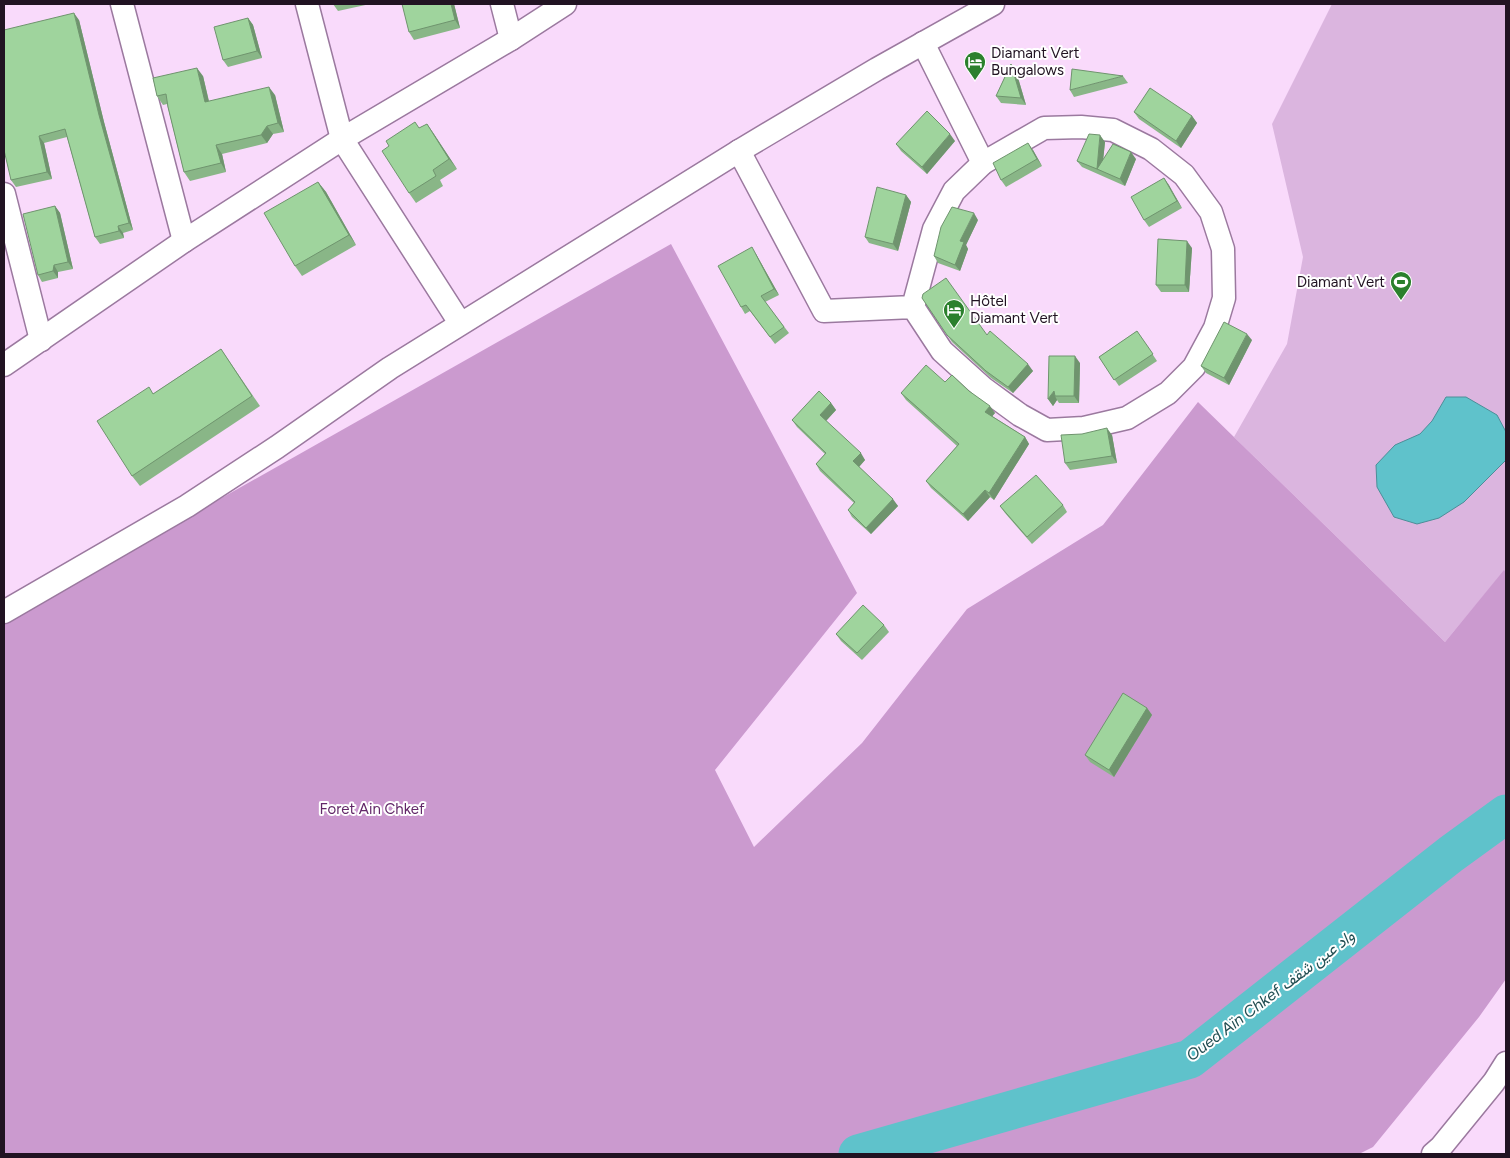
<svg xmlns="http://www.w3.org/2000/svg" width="1510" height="1158" viewBox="0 0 1510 1158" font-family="Figtree,Vazirmatn,sans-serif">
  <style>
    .green { fill: #dbb5df }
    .forest { fill: #cb9acf }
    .water { fill: #5fc2cb; stroke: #4c8e98 }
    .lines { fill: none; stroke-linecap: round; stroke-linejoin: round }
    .river { stroke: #5fc2cb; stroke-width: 39 }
    .minor-casing { stroke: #9b799f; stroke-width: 25 }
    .minor { stroke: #fff; stroke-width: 22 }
    .wall { fill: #89b687 }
    .shaded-wall { fill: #6f946e }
    .building { fill: #9fd49d; stroke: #6f946e }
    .labels { text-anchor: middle; stroke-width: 4; stroke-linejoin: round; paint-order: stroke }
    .poi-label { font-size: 15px; fill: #211322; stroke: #fff; text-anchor: start }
    .park-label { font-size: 15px; fill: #622768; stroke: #fff }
    .water-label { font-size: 16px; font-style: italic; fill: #234f53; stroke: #fff }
  </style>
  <rect width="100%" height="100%" fill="#f9dafb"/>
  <!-- green -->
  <path class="green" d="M1332 4H1506V573L1504 571 1445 642 1234 437 1287 344 1303 257 1272 124Z"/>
  <!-- forest -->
  <path class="forest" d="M671 244 857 593 715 770 754 847 862 743 967 609 1103 525 1198 402 1445 642 1504 570 1506 573V979L1479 1017 1373 1147 1359 1154H4V621Z"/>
  <!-- water -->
  <path class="water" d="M1446 397H1466L1497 415 1506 432V460L1464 502 1439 518 1417 524 1394 517 1377 487 1376 465 1395 445 1420 434 1432 421Z"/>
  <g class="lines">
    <!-- river -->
    <path class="river" d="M858 1154 1190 1059 1451 854 1506 814"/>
    <!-- minor casing -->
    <g class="minor-casing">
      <g id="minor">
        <path d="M122 4 184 241"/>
        <path d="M307 4 342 139 460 323"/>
        <path d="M502 4 511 39"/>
        <path d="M923 43 983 163"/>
        <path d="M739 151 824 311 913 307 942 351 983 388 1020 415 1047 430 1084 428 1127 418 1168 393 1194 367 1215 328 1224 298 1223 249 1211 212 1184 175 1151 149 1113 130 1081 127 1044 128 983 163 954 191 934 229 913 307"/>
        <path d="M4 194 41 340"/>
        <path d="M4 365 184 241 342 139 511 39 565 4"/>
        <path d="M4 612 187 506 277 447 390 368 739 151 877 69 993 4"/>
        <path d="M1433 1154 1441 1147 1494 1082 1506 1063"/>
      </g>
    </g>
    <!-- minor -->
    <use href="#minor" class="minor"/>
  </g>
  <!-- wall -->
  <g class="wall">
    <path d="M333 4H370L338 11Z"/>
    <path d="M454 4 460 28 414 40 409 32Z"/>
    <path d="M248 18 253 25 262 58 228 67 223 60Z"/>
    <path d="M79 20 104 122 133 230 123 233 124 238 100 244 95 237 67 137 44 143 52 179 16 187 11 180Z"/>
    <path d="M1011 64 1016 71 1026 105 1001 103 996 96Z"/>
    <path d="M203 76 209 101 275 95 284 132 273 134 267 143 222 154 226 172 190 181 184 172 167 104 163 105 157 96Z"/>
    <path d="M1123 76 1128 83 1074 97 1070 90Z"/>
    <path d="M1134 112 1192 116 1197 123 1181 148 1139 119Z"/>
    <path d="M427 124 457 169 440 180 443 186 416 203 409 193 419 128Z"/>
    <path d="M955 141 927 174 901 151 896 144Z"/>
    <path d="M1105 142 1103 160 1136 159 1125 186 1082 167 1077 161Z"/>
    <path d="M1033 150 1042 166 1006 187 1001 180Z"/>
    <path d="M1164 178 1182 208 1149 227 1144 220Z"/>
    <path d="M318 182 326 192 356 245 302 276 295 266Z"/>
    <path d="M906 195 911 202 898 251 869 243 865 237Z"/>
    <path d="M55 206 60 213 73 269 58 272V278L42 282 38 275Z"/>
    <path d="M978 220 966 245 968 249 960 271 938 263 934 256Z"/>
    <path d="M1192 248 1189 292H1161L1156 285Z"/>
    <path d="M756 254 779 295 765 302 789 333 775 344 750 311 745 314 741 307Z"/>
    <path d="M922 298 987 335 1033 371 1013 393 991 378 952 342Z"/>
    <path d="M1137 331 1157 361 1119 386 1099 357Z"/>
    <path d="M1252 340 1229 385 1206 373 1201 366Z"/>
    <path d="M221 349 260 406 140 486 132 476 153 394Z"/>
    <path d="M1080 363 1079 403H1059L1057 400 1053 406 1048 399Z"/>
    <path d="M945 382 995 413 992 416 1025 437 1029 444 994 500 990 497 968 521 931 488 926 481 957 446 906 400 901 393Z"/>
    <path d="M831 403 836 410 826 421 865 460 859 467 898 506 871 534 852 517 848 510 854 503 820 471 816 464 825 454 797 427 792 420Z"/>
    <path d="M1112 435 1117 463 1070 470 1065 463Z"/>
    <path d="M1063 505 1067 512 1032 544 1005 513 1000 506Z"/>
    <path d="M884 625 889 632 862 660 841 641 836 634Z"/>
    <path d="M1147 708 1152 715 1114 777 1090 762 1085 755Z"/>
  </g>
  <!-- shaded-wall -->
  <g class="shaded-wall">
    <path d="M451 4H454L460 28 455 20Z"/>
    <path d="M74 13 79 20 104 122 133 230 129 223 99 115Z"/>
    <path d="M248 18 253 25 262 58 257 51Z"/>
    <path d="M1011 64 1016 71 1026 105 1021 98Z"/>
    <path d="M197 68 203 76 211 111 205 102Z"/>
    <path d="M269 87 275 95 284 132 278 123Z"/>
    <path d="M1192 116 1197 123 1181 148 1176 141Z"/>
    <path d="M427 124 434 134 457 169 449 159Z"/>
    <path d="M267 126 273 134 267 143 261 135Z"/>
    <path d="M950 134 955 141 927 174 922 167Z"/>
    <path d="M1100 135 1105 142 1102 171 1097 169 1102 176 1097 169Z"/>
    <path d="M39 136 44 143 52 179 47 172Z"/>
    <path d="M1028 143 1033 150 1042 166 1037 159Z"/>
    <path d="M216 145 222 154 226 172 221 163Z"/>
    <path d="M1131 152 1136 159 1125 186 1120 179Z"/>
    <path d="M1164 178 1169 185 1182 208 1177 201Z"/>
    <path d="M318 182 326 192 356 245 349 235Z"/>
    <path d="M906 195 911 202 898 251 893 244Z"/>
    <path d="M55 206 60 213 73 269 68 262Z"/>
    <path d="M974 213 978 220 966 245 968 249 960 271 955 265 960 241Z"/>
    <path d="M118 226 123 233 124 238 119 231Z"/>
    <path d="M1187 241 1192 248 1189 292 1185 285Z"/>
    <path d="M752 247 756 254 779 295 774 289Z"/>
    <path d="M54 265 58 272V278L53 271Z"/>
    <path d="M1247 334 1252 340 1229 385 1224 378Z"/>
    <path d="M1075 356 1080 363 1079 403 1074 396Z"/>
    <path d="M1028 364 1033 371 1013 393 1008 387Z"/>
    <path d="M1054 391 1055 396 1057 400 1053 406 1048 399Z"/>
    <path d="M831 403 836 410 825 422 820 415Z"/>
    <path d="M990 406 995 413 990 419 985 412Z"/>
    <path d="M1107 428 1112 435 1117 463 1112 456Z"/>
    <path d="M1025 437 1029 444 994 500 989 493Z"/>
    <path d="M861 453 865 460 858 468 853 461Z"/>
    <path d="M985 490 990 497 968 521 963 514Z"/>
    <path d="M893 499 898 506 871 534 866 528Z"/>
    <path d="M1147 708 1152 715 1114 777 1109 770Z"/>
  </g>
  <!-- building -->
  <g class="building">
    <path d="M402 4H451L455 20 409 32Z"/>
    <path d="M74 13 99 115 129 223 118 226 119 231 95 237 65 129 39 136 47 172 11 180 4 150V30Z"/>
    <path d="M248 18 257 51 223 60 214 27Z"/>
    <path d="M1011 64 1021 98 996 96Z"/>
    <path d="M197 68 205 102 269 87 278 123 267 126 261 135 216 145 221 163 184 172 168 107 166 94 157 96 153 78Z"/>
    <path d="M1072 69 1123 76 1070 90Z"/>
    <path d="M1150 88 1192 116 1176 141 1134 112Z"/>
    <path d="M927 111 950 134 922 167 896 144Z"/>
    <path d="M415 122 419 128 427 124 449 159 433 170 436 176 409 193 382 151 389 146 386 141Z"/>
    <path d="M1089 134 1100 135 1097 169 1077 161Z"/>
    <path d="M1028 143 1037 159 1001 180 993 163Z"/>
    <path d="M1113 144 1131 152 1120 179 1097 169Z"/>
    <path d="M1164 178 1177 201 1144 220 1131 197Z"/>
    <path d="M318 182 349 235 295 266 264 213Z"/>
    <path d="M877 187 906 195 893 244 865 237Z"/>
    <path d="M55 206 68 262 54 265 53 271 38 275 23 214Z"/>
    <path d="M952 207 974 213 960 241 964 242 955 265 934 256 941 227Z"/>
    <path d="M1158 239 1187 241 1185 285H1156Z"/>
    <path d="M752 247 774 289 761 296 784 327 770 337 746 305 741 307 718 266Z"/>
    <path d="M946 278 987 335 990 331 1028 364 1008 387 986 371 947 335 922 298 923 294Z"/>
    <path d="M1224 322 1247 334 1224 378 1201 366Z"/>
    <path d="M1137 331 1153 354 1114 380 1099 357Z"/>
    <path d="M221 349 252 396 132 476 97 421 149 387 153 394Z"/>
    <path d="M1049 356H1075L1074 396H1055L1054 391 1048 399Z"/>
    <path d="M926 365 945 382 952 375 969 391 990 406 985 412 1025 437 989 493 985 490 963 514 926 481 959 444 901 393Z"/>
    <path d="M819 391 831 403 820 415 861 453 853 461 893 499 866 528 848 510 855 502 816 464 826 453 792 420Z"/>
    <path d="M1107 428 1112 456 1065 463 1061 435 1082 434Z"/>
    <path d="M1036 475 1063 505 1027 537 1000 506Z"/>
    <path d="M863 605 884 625 857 653 836 634Z"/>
    <path d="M1123 693 1147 708 1109 770 1085 755Z"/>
  </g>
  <!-- icons -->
  <defs>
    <g id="hotel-pin" transform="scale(1.125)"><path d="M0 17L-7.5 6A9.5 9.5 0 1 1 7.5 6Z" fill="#2b802d" stroke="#fff"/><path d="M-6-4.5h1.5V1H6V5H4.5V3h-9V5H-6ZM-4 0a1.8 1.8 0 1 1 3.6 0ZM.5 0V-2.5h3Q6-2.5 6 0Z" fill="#fff"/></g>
    <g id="stadium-pin" transform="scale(1.125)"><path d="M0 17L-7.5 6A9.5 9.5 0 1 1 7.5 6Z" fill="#2b802d" stroke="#fff"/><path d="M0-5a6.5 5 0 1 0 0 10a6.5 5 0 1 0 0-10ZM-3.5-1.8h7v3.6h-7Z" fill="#fff"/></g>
  </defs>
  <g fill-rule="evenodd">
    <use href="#hotel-pin" x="975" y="62"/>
    <use href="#stadium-pin" x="1401" y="282"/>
    <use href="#hotel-pin" x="954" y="310"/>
  </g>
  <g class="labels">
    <!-- poi labels -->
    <g class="poi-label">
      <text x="991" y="58">Diamant Vert<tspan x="991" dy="17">Bungalows</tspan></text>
      <text x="1385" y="287" text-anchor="end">Diamant Vert</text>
      <text x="970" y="306">Hôtel<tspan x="970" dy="17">Diamant Vert</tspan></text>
    </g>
    <!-- park labels -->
    <g class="park-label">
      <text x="372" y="814">Foret Ain Chkef</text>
    </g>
    <!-- water labels -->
    <g class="water-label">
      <text transform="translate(1270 995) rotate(-37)" y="6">Oued Aïn Chkef واد عين شقف</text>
    </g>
  </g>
  <!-- border -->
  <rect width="1510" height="1158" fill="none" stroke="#211322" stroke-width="10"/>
</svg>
